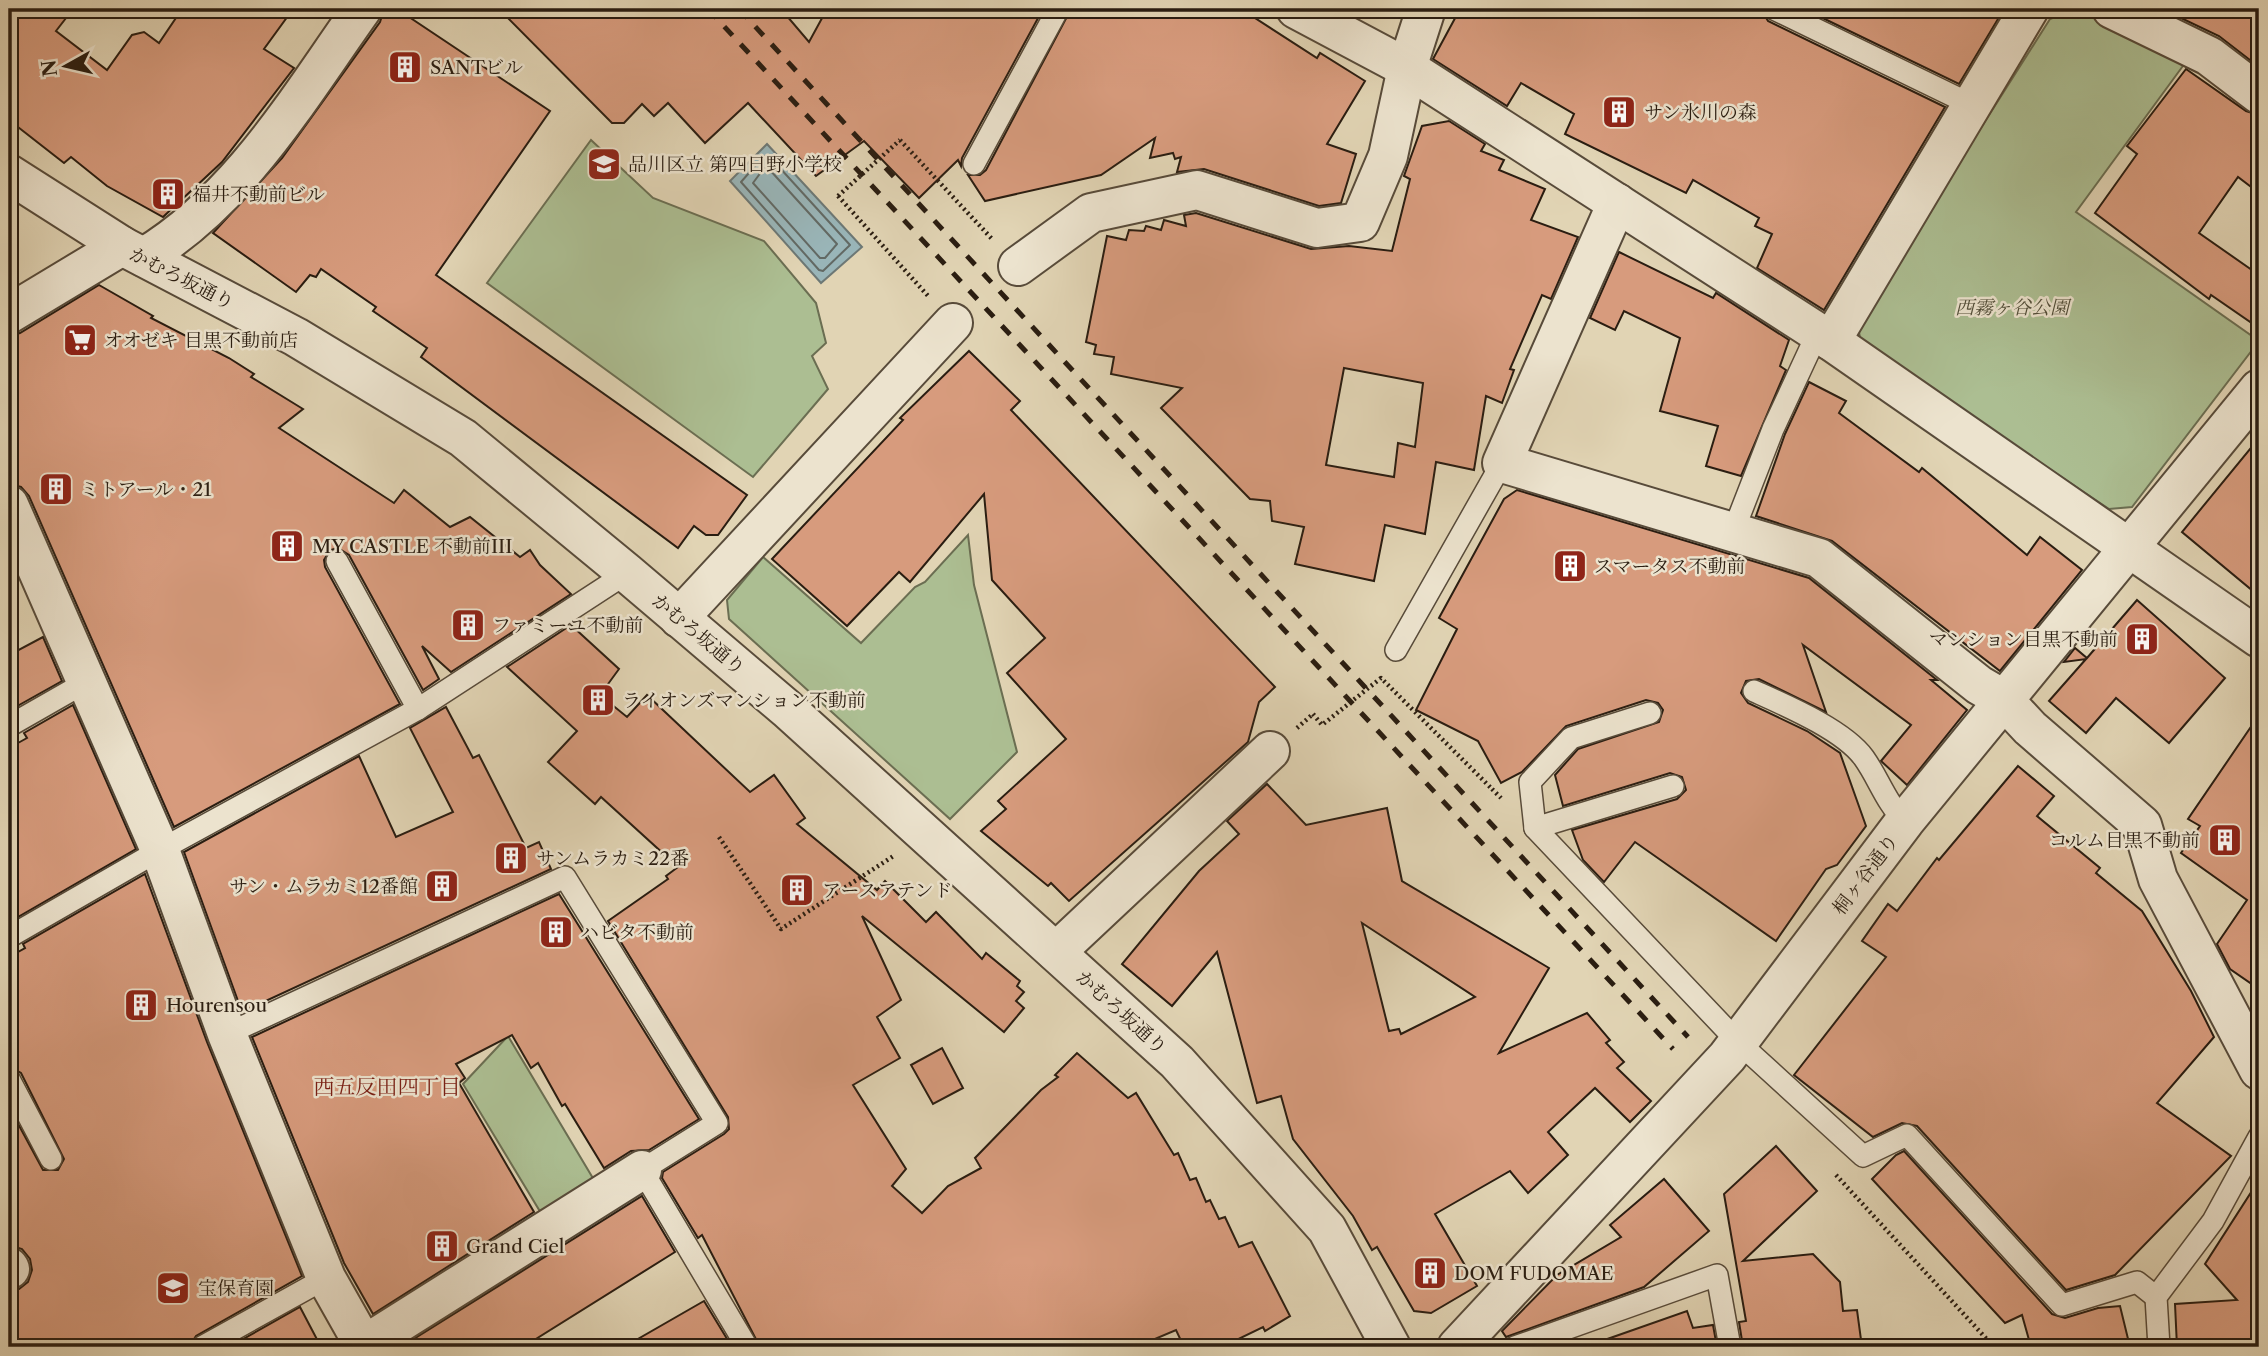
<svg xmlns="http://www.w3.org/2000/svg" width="2268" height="1356" viewBox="0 0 2268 1356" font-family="'Libre Caslon Text','Noto Serif JP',serif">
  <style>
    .green { fill: #acbe92; stroke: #6b6e52; stroke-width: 2 }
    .water { fill: #99b5b8; stroke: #6d7875; stroke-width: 2 }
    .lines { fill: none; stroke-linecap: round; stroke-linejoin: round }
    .shore { stroke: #626964; stroke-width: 2 }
    .building { fill: #d79b7d; stroke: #2a1d11; stroke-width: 2; fill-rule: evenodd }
    .service-casing { stroke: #584b3a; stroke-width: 24 }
    .minor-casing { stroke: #584b3a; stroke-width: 42 }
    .tertiary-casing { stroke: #584b3a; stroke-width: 42 }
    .path { stroke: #2a1d11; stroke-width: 4.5; stroke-dasharray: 2 3.5; stroke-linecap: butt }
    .service { stroke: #ece3ce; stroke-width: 21 }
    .minor { stroke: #ece3ce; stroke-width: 38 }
    .tertiary { stroke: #ece3ce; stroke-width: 38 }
    .rail { stroke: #2a1d11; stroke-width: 5; stroke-dasharray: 12 12; stroke-linecap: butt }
    .path-bridge { stroke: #2a1d11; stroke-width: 4.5; stroke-dasharray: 2 3.5; stroke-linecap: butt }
    .labels { text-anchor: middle; stroke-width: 5; stroke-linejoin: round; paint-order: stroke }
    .poi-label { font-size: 19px; fill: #2a1d11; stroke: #ece3ce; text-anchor: start }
    .street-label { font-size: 19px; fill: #2a1d11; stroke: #ece3ce }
    .park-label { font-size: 19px; font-style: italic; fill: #514d38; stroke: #ece3ce }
    .neighbourhood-label { font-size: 21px; fill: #7a1f14; stroke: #ece3ce }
  </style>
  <rect width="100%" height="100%" fill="#e1d4b4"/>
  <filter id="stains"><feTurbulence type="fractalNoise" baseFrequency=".00286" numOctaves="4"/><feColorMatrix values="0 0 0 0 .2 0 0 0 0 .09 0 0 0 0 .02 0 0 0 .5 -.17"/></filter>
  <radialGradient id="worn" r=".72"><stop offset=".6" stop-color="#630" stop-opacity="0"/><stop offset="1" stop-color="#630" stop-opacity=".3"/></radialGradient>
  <!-- green -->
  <g class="green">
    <path d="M2076 9 2188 59 2076 212 2259 341 2132 507 2109 509 1861 342 1857 323 2050 19Z"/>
    <path d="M591 140 653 198 764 241 816 303 826 343 812 356 828 389 753 477 487 283Z"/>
    <path d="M968 535 974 585 1017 752 950 819 729 619 727 600 763 557 861 643 915 587 925 582Z"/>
    <path d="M508 1036 597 1185 544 1218 463 1084Z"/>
  </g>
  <!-- water -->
  <path class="water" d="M767 144 862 247 821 283 730 181Z"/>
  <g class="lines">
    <!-- shore -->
    <g class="shore">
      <path d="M764 156H769L850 245 823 271 819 270 741 182Z"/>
      <path d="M764 168 769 169 837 244 825 258H820L753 183Z"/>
    </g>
  </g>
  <!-- building -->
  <g class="building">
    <path d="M9 9H73L56 31 107 70 132 35 144 32 159 43 182 9H293L264 49 294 68 222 162 163 217 107 186 71 157 64 163 9 120Z"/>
    <path d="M384 9H397L550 111 436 275 747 495 718 535H706L694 526 678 548 421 357 427 348 373 311 376 307 321 269 316 277 310 275 296 292 213 233 282 158 380 22Z"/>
    <path d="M499 9H781L809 42 827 9H1043L962 158 961 166 958 160 919 198 864 141 816 176 748 103 705 143 668 103 654 116 642 104 624 123H612Z"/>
    <path d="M1071 9H1241L1317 58 1320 53 1365 81 1327 144 1356 154 1341 203 1319 206 1204 169 1177 172 1181 157 1175 159 1173 153 1150 158 1155 138 1101 175 985 201 968 175H980L986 170Z"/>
    <path d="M1460 9H1761L1768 21 1945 107 1824 310 1757 268 1772 234 1755 226 1759 218 1693 180 1686 193 1565 134 1574 114 1521 83 1507 106 1433 59Z"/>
    <path d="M1804 9H2004L1959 84Z"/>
    <path d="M2162 9H2241L2259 22V67L2219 36Z"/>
    <path d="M2186 69 2246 111 2259 115V193L2238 177 2199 233 2259 275V328L2211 295 2209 299 2095 213 2137 154 2127 146Z"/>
    <path d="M1449 121 1485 144 1481 151 1504 160 1499 170 1545 189 1531 220 1578 237 1551 299 1542 295 1510 369 1514 370 1502 403 1486 396 1474 470 1436 462 1425 534 1385 525 1374 581 1295 564 1304 527 1272 521 1270 501 1250 499 1161 408 1182 388 1111 374 1114 357 1094 354 1096 345 1086 342 1107 236 1126 240 1129 230 1144 231 1146 226 1161 230 1164 220 1186 226 1184 215 1196 213 1311 249 1349 246 1392 251 1410 179 1404 176 1422 126ZM1344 368 1423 383 1415 447 1398 443 1394 477 1326 465Z"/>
    <path d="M1619 252 1713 298 1716 293 1789 340 1780 366 1786 370 1741 476 1706 466 1718 426 1660 411 1680 338 1624 311 1615 330 1590 318Z"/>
    <path d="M99 285 153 316 151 318 229 358 254 374 251 377 303 409 279 428 394 503 404 490 450 527 470 517 520 557 530 550 540 565 571 594 451 672 422 646 439 679 423 690 349 555 338 548 330 550 324 560 325 567 400 704 174 827 29 496 21 487 9 484V336L20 333Z"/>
    <path d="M969 351 1020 401 1011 410 1275 687 1259 702 1248 742 1069 901 1051 883 1048 886 981 831 1006 809 998 801 1066 739 1007 673 1045 638 992 580 984 494 910 582 899 572 847 626 772 559 903 420 900 418Z"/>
    <path d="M1809 382 1846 401 1839 413 1919 472 1922 468 2027 555 2040 537 2082 570 2000 671 1832 541 1756 516 1785 434Z"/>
    <path d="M2259 438V596L2182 532Z"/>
    <path d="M1517 490 1809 578 1937 680H1931L1967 710 1907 785 1881 761 1911 725 1803 645 1826 712 1759 679 1746 681 1741 693 1748 703 1807 731 1840 753 1866 826 1837 865 1826 869 1776 941 1635 842 1604 882 1583 860 1572 830 1677 799 1686 790 1682 777 1670 773 1563 806 1555 775 1578 749 1659 722 1663 710 1658 703 1646 700 1566 726 1522 772 1501 783 1478 741 1416 710 1457 629 1439 618 1504 499Z"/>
    <path d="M2137 600 2225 678 2169 743 2116 698 2086 733 2049 701 2086 659 2064 662 2075 648 2087 658Z"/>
    <path d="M571 625 619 669 600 695 627 717 647 695 750 792 774 775 805 818 797 824 877 890 885 881 926 922 936 912 982 959 986 953 1020 981 1017 986 1024 992 1016 1001 1024 1008 1004 1032 862 916 901 1000 877 1017 900 1058 853 1085 906 1169 892 1186 922 1213 948 1186 981 1168 975 1158 1041 1090 1058 1077 1055 1075 1077 1053 1128 1098 1136 1093 1174 1155 1178 1153 1190 1180 1196 1178 1206 1202 1210 1200 1219 1219 1225 1217 1239 1247 1252 1242 1290 1316 1265 1331 1263 1327 1222 1347H1184L1176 1330 1136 1347H760L702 1235 698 1238 662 1178 663 1172 724 1134 729 1129 728 1117 608 921 668 879 666 876 678 867 601 797 595 804 548 762 577 731 507 667Z"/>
    <path d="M43 637 62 681 12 709 9 704V655Z"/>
    <path d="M73 705 136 849 11 921 9 748 27 738 24 733Z"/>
    <path d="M446 707 473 758 479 755 526 848 539 842 551 869 242 1012 184 852 359 756 396 837 453 812 410 728Z"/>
    <path d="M2259 715V989L2230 969 2217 944 2247 900 2181 853 2200 826 2188 819Z"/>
    <path d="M2018 766 2054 796 2037 816 2100 868 2096 873 2142 911 2191 991 2214 1037 2157 1103 2231 1156 2115 1275 2066 1290 1917 1126 1902 1123 1873 1137 1794 1075 1886 957 1862 941 1888 904 1897 911 1937 858 1939 860Z"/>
    <path d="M1267 784 1306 825 1387 808 1402 881 1549 968 1499 1053 1587 1013 1610 1040 1606 1043 1624 1062 1617 1068 1651 1101 1630 1122 1595 1088 1548 1132 1568 1155 1528 1193 1510 1171 1435 1214 1477 1286 1431 1313 1414 1311 1377 1247 1372 1250 1353 1216 1293 1139 1281 1096 1257 1103 1217 952 1172 1006 1122 964 1199 871 1239 834 1227 821ZM1362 923 1475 997 1401 1034 1399 1029 1389 1031Z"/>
    <path d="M145 874 207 1042 302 1276 196 1336 189 1347H9V1291L19 1289 28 1282 32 1270 30 1259 22 1249 9 1245V1107L43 1170H58L64 1159 21 1073 9 1066V957L25 948 23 944Z"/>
    <path d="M559 894 699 1119 649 1150 631 1151 604 1168 565 1104 562 1106 538 1063 531 1068 512 1035 456 1064 465 1078 459 1083 534 1212 373 1314 344 1263 252 1037Z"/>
    <path d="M942 1048 963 1088 933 1104 911 1065Z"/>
    <path d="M1776 1146 1817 1191 1743 1261 1813 1254 1840 1282 1843 1311 1857 1310 1862 1347H1743L1739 1322 1746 1321 1724 1194Z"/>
    <path d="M1904 1151 2052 1314 2065 1318 2098 1308 2120 1306 2130 1347H2031L2022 1315 2005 1323 1872 1179 1896 1155Z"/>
    <path d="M1664 1179 1709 1231 1644 1287 1506 1337 1502 1331 1557 1275 1621 1237 1610 1225Z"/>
    <path d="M2259 1180V1273L2253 1270 2259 1343 2177 1347 2175 1304 2237 1300 2205 1264Z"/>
    <path d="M642 1196 675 1252 523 1347H401Z"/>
    <path d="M704 1301 732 1347H624Z"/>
    <path d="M300 1307 321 1347H229Z"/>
    <path d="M1687 1311 1693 1328 1713 1325 1717 1347H1597L1596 1343Z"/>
  </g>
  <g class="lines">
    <!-- service casing -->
    <g class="service-casing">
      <g id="service">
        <path d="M1774 9 1972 105"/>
        <path d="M974 164 1058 9"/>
        <path d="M1733 532 1773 429 1818 332"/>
        <path d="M337 561 418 709"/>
        <path d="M1396 650 1502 463"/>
        <path d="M1754 691C1785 705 1844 730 1864 758 1879 779 1886 803 1905 821"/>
        <path d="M1650 713 1571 738 1530 782 1535 828 1738 1042 1863 1156 1907 1135 2062 1305 2137 1282 2156 1297"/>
        <path d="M9 726 86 682"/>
        <path d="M1535 828 1673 786"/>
        <path d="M9 937 160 850 418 709 627 573"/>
        <path d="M227 1034 565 877 717 1123 642 1170 747 1347"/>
        <path d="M9 1079 51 1159"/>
        <path d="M202 1347 326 1278"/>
        <path d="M1515 1347 1717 1275 1730 1347"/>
        <path d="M2159 1347 2156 1297 2213 1221 2259 1137"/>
      </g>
    </g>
    <!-- minor casing -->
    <g class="minor-casing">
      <g id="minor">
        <path d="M1296 9 1407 68 1831 341 2259 638"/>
        <path d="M2112 9 2209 56 2259 94"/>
        <path d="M1617 203 1502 463 1819 558 1979 685 2003 699 2030 728 2142 825 2158 879 2259 1070"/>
        <path d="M144 257C240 199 298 99 362 9"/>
        <path d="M1018 266 1091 213 1197 190 1317 228 1360 222 1388 156 1407 68 1426 9"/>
        <path d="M9 314 122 246"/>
        <path d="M1831 341 2029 9"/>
        <path d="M9 505 160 850 227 1034 326 1278 365 1347"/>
        <path d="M679 618 953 323"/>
        <path d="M1056 952 1270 751"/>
        <path d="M9 1267 10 1269"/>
        <path d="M364 1345 642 1170"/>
      </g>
    </g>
    <!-- tertiary casing -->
    <g class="tertiary-casing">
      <g id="tertiary">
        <path d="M9 174 122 246 296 337 463 438 627 573 787 709 1177 1062 1327 1229 1391 1347"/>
        <path d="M1457 1347 1727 1057 1905 821 2259 389"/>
      </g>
    </g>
    <!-- path -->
    <g class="path">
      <path d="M900 140 993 240"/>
      <path d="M838 196 929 297"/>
      <path d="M1297 728 1313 714"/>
      <path d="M1492 789 1501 798"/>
      <path d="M719 837 781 929 895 855"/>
      <path d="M1836 1175 1994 1347"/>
    </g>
    <!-- service -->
    <use href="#service" class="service"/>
    <!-- minor -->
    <use href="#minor" class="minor"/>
    <!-- tertiary -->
    <use href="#tertiary" class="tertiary"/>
    <!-- rail -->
    <g class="rail">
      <path d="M708 9 1673 1049"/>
      <path d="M739 9 1688 1037"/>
    </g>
    <!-- path-bridge -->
    <g class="path-bridge">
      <path d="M838 196 900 140"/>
      <path d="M1313 714 1322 725 1381 678 1492 789"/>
    </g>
  </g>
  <!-- icons -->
  <defs>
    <g id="building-square" transform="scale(1.75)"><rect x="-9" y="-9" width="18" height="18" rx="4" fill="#8f2418" stroke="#ece3ce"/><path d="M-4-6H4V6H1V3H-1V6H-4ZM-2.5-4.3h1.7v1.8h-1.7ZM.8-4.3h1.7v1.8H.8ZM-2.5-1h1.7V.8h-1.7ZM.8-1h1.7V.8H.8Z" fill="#fff"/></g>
    <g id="school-square" transform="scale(1.75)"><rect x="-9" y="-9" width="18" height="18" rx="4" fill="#8f2418" stroke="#ece3ce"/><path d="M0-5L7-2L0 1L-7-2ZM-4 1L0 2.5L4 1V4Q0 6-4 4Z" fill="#fff"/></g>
    <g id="supermarket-square" transform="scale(1.75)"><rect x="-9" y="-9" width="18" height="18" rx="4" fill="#8f2418" stroke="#ece3ce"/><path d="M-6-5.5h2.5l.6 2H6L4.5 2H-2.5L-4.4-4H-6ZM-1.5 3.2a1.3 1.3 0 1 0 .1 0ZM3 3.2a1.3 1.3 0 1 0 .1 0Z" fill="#fff"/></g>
  </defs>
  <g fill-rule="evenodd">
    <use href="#building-square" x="405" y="67"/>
    <use href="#building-square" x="1619" y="112"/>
    <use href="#school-square" x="604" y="164"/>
    <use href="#building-square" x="168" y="194"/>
    <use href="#supermarket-square" x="80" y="340"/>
    <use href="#building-square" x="56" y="489"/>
    <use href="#building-square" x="287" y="546"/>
    <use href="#building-square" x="1570" y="566"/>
    <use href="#building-square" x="468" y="625"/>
    <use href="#building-square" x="2142" y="639"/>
    <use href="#building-square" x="598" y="700"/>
    <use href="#building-square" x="2225" y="840"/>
    <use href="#building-square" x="511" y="858"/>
    <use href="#building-square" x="442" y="886"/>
    <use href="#building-square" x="797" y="890"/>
    <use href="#building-square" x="556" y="932"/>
    <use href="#building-square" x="141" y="1005"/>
    <use href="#building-square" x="442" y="1246"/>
    <use href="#building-square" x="1430" y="1273"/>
    <use href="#school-square" x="173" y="1288"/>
  </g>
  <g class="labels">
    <!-- poi labels -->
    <g class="poi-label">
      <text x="430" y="74">SANTビル</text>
      <text x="1644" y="119">サン氷川の森</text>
      <text x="628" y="171">品川区立 第四日野小学校</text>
      <text x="192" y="201">福井不動前ビル</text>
      <text x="104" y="347">オオゼキ 目黒不動前店</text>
      <text x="80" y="496">ミトアール・21</text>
      <text x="312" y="553">MY CASTLE 不動前III</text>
      <text x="1594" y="573">スマータス不動前</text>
      <text x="492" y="632">ファミーユ不動前</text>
      <text x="2118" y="646" text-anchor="end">マンション目黒不動前</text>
      <text x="622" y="707">ライオンズマンション不動前</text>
      <text x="2200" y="847" text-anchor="end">コルム目黒不動前</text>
      <text x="536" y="865">サンムラカミ22番</text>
      <text x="418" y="893" text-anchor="end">サン・ムラカミ12番館</text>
      <text x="822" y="897">アースアテンド</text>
      <text x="580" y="939">ハビタ不動前</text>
      <text x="166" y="1012">Hourensou</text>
      <text x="466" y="1253">Grand Ciel</text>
      <text x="1454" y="1280">DOM FUDOMAE</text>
      <text x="198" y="1295">宝保育園</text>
    </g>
    <!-- street labels -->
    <g class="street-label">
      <text transform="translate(182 278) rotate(27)" y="7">かむろ坂通り</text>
      <text transform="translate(699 634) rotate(40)" y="7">かむろ坂通り</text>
      <text transform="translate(1865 874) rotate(-53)" y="7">桐ヶ谷通り</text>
      <text transform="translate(1122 1012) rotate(42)" y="7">かむろ坂通り</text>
    </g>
    <!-- park labels -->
    <g class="park-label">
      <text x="2012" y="314">西霧ヶ谷公園</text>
    </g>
    <!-- neighbourhood labels -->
    <g class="neighbourhood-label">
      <text x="387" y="1094">西五反田四丁目</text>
    </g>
  </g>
  <!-- margin -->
  <rect width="2268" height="1356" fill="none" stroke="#e1d4b4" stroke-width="35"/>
  <rect x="10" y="10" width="2247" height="1335" fill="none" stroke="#2a1d11" stroke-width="3.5"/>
  <rect x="18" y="18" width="2233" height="1321" fill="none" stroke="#2a1d11" stroke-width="2"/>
  <!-- north arrow -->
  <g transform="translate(66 66) rotate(262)" stroke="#ece3ce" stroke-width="5" paint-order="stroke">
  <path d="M0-5L12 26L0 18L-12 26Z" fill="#2a1d11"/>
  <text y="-10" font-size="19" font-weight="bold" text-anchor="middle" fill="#2a1d11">N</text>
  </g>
  <rect width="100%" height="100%" filter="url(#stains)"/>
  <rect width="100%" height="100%" fill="url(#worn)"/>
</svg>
